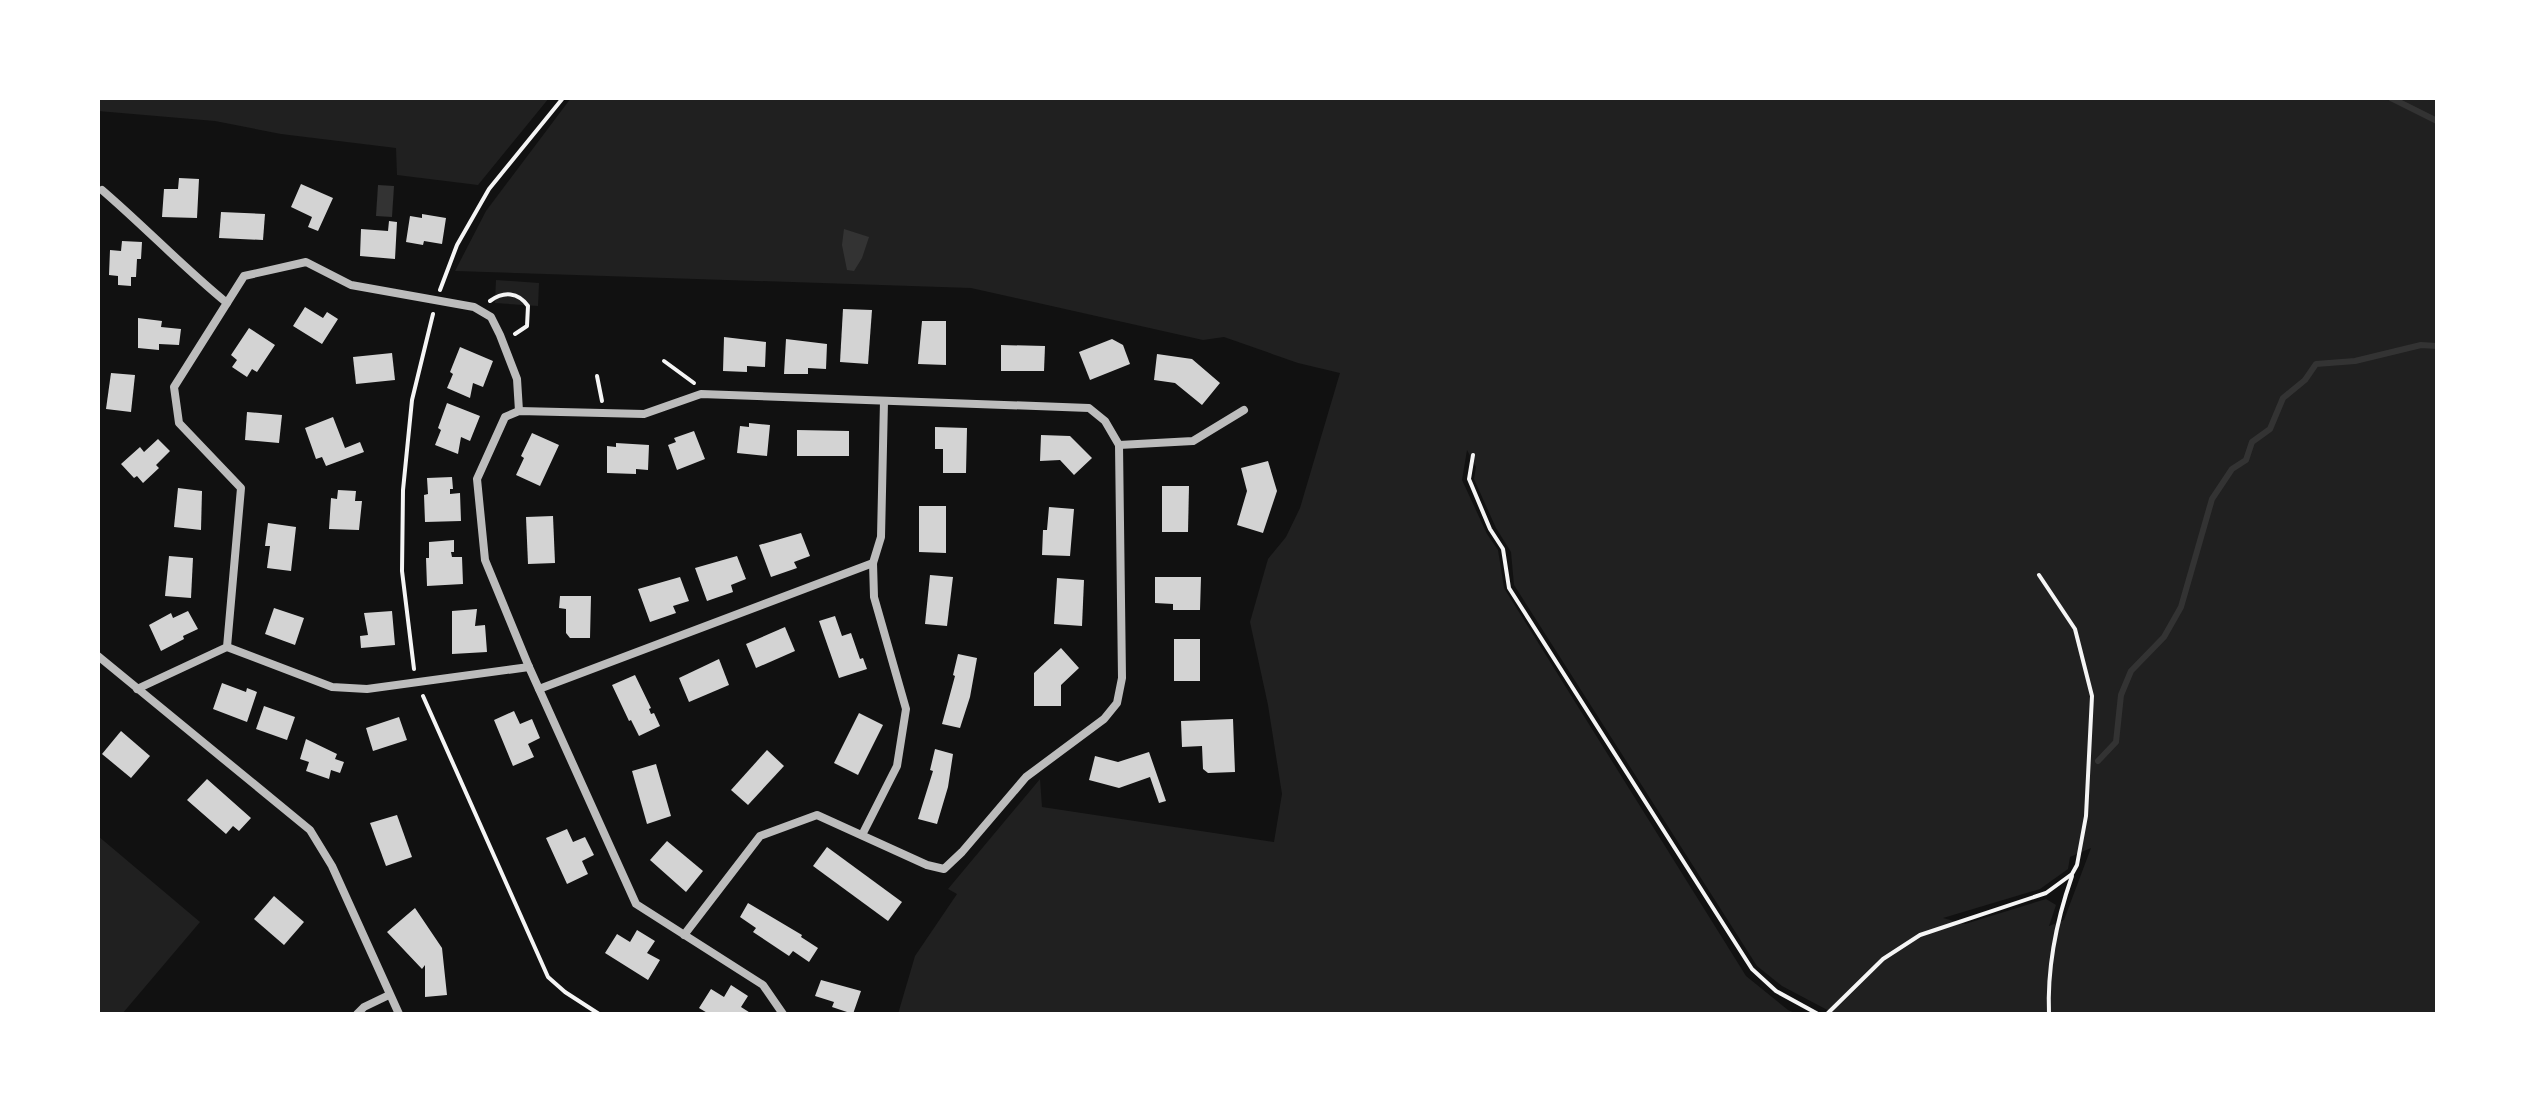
<svg xmlns="http://www.w3.org/2000/svg" width="2535" height="1112" viewBox="0 0 2535 1112" font-family="Figtree,sans-serif">
  <style>
    .green { fill: #202020; fill-rule: evenodd }
    .water { fill: #333 }
    .lines { fill: none; stroke-linecap: round; stroke-linejoin: round }
    .stream { stroke: #333; stroke-width: 6 }
    .building { fill: #d3d3d3 }
    .path { stroke: #f5f5f5; stroke-width: 4 }
    .minor { stroke: #bcbcbc; stroke-width: 8 }
  </style>
  <rect width="100%" height="100%" fill="#111"/>
  <!-- green -->
  <g class="green">
    <path d="M98 98H549L478 185 397 175 396 148 281 134 215 121 98 111Z"/>
    <path d="M571 98H2437V1014H1835L1782 986 1757 966 1514 585 1511 552 1496 528 1474 479 1476 467 1467 450 1462 480 1487 534 1498 550 1504 588 1746 976 1788 1010 1797 1014H898L915 956 957 894 948 889 1040 779 1042 807 1274 842 1282 794 1268 705 1250 622 1268 559 1286 537 1300 508 1340 373 1298 363 1224 337 1203 340 971 288 455 271 486 211ZM2091 848 2064 920 2049 926 2056 905 2046 899 1965 924 1943 918 2040 889 2068 869 2070 857Z"/>
    <path d="M496 280 539 283 538 306 495 303Z"/>
    <path d="M98 836 200 922 122 1014H98Z"/>
  </g>
  <!-- water -->
  <g class="water">
    <path d="M378 185 394 186 392 217 376 216Z"/>
    <path d="M844 229 869 237 862 258 854 271 847 270 842 245Z"/>
  </g>
  <g class="lines">
    <!-- stream -->
    <g class="stream">
      <path d="M2391 98 2437 121"/>
      <path d="M2098 761 2116 742 2121 695 2131 671 2164 637 2181 607 2212 499 2232 469 2246 460 2252 442 2270 429 2283 398 2305 380 2316 364 2355 361 2421 345 2437 346"/>
    </g>
  </g>
  <!-- building -->
  <g class="building">
    <path d="M179 178 199 179 197 218 162 217 164 189H178Z"/>
    <path d="M301 184 333 198 318 231 308 227 312 217 291 207Z"/>
    <path d="M221 212 265 214 263 240 219 238Z"/>
    <path d="M422 214 446 218 442 244 424 241 423 245 406 242 410 216 422 218Z"/>
    <path d="M389 221 397 222 395 259 360 256 361 229 388 231Z"/>
    <path d="M122 241 142 242 141 259H137L136 277H131V286L118 285V276L109 275 110 250 121 251Z"/>
    <path d="M305 307 323 318 327 312 338 319 322 344 293 326Z"/>
    <path d="M843 309 872 310 868 364 840 362Z"/>
    <path d="M138 318 162 321 161 327 181 329 179 345 159 344V350L138 348Z"/>
    <path d="M922 321H946V365L918 364Z"/>
    <path d="M249 328 275 345 257 372 252 369 247 377 232 367 237 360 231 355Z"/>
    <path d="M724 337 766 342 765 367 747 366V372L723 371Z"/>
    <path d="M786 339 827 344 826 369 808 368V374H784Z"/>
    <path d="M1112 339 1123 345 1130 364 1090 380 1079 352Z"/>
    <path d="M1001 345 1045 346 1044 371H1001Z"/>
    <path d="M460 347 493 361 483 387 473 383 470 398 447 388 453 374 450 372Z"/>
    <path d="M392 353 395 380 356 384 353 357Z"/>
    <path d="M1157 354 1192 359 1220 383 1202 405 1175 383 1154 380Z"/>
    <path d="M111 373 135 375 131 412 106 409Z"/>
    <path d="M447 403 480 416 470 441 461 437 458 454 435 445 441 430 438 428Z"/>
    <path d="M247 412 282 415 279 443 245 440Z"/>
    <path d="M333 417 345 448 360 442 364 452 326 466 322 457 316 459 305 428Z"/>
    <path d="M749 423 770 425 767 456 737 453 740 426 749 427Z"/>
    <path d="M935 427 967 428 966 473H943V449H935Z"/>
    <path d="M797 430 849 431V456H797Z"/>
    <path d="M694 431 705 459 677 470 668 445 676 442 674 438Z"/>
    <path d="M532 433 559 445 540 486 516 475 524 458 521 456Z"/>
    <path d="M1041 435 1070 436 1092 458 1074 475 1060 460 1040 461Z"/>
    <path d="M158 439 170 451 156 465 159 468 143 483 137 476 134 478 121 464 140 447 144 452Z"/>
    <path d="M616 443 649 445 648 470 636 469V474L607 473V446L616 447Z"/>
    <path d="M1268 461 1277 491 1263 533 1237 525 1247 491 1241 468Z"/>
    <path d="M452 477 453 489H450V494L460 493 461 521 425 522 424 495 428 494 427 478Z"/>
    <path d="M1162 486H1189L1188 532H1162Z"/>
    <path d="M178 488 202 491 201 530 174 527Z"/>
    <path d="M338 490 356 491 355 501H362L359 530 329 529 331 498 337 499Z"/>
    <path d="M919 506H946V553L919 552Z"/>
    <path d="M1049 507 1074 509 1070 556 1042 555 1043 530H1047Z"/>
    <path d="M553 516 555 563 528 564 526 517Z"/>
    <path d="M268 523 296 527 291 571 267 568 270 546H265Z"/>
    <path d="M801 533 810 556 794 562 797 568 771 577 759 545Z"/>
    <path d="M454 540V552H451L452 557H462L463 584 427 586 426 558H429V542Z"/>
    <path d="M169 556 193 558 191 598 165 596Z"/>
    <path d="M737 556 746 579 731 585 733 592 707 601 695 568Z"/>
    <path d="M930 575 953 577 947 626 925 624Z"/>
    <path d="M680 577 689 601 673 606 676 613 650 622 638 589Z"/>
    <path d="M1155 577H1201L1200 610H1173V604L1155 603Z"/>
    <path d="M1057 578 1084 580 1082 626 1054 624Z"/>
    <path d="M560 596H591L590 638H570L566 633V609L559 608Z"/>
    <path d="M274 608 304 618 295 645 265 634Z"/>
    <path d="M477 609 475 626 485 625 487 652 452 654V611Z"/>
    <path d="M188 611 198 629 183 636 184 639 161 651 149 625 171 613 173 618Z"/>
    <path d="M392 611 395 645 361 648 360 636 368 635 364 613Z"/>
    <path d="M835 616 842 636 851 633 860 659 863 658 867 669 839 678 819 621Z"/>
    <path d="M785 627 795 651 756 668 746 644Z"/>
    <rect x="1174" y="639" width="26" height="42"/>
    <path d="M1061 648 1079 668 1061 685V706H1034V673Z"/>
    <path d="M958 654 977 658 970 697 960 728 942 724 955 676 953 675Z"/>
    <path d="M719 659 729 685 689 702 679 678Z"/>
    <path d="M635 675 651 708 649 709 651 714 654 713 660 726 639 736 631 720 629 721 612 685Z"/>
    <path d="M222 683 246 692 247 688 257 692 247 722 213 709Z"/>
    <path d="M264 706 295 717 287 740 256 729Z"/>
    <path d="M514 711 520 724 532 719 540 738 528 744 534 757 513 766 494 720Z"/>
    <path d="M859 713 883 725 858 775 834 763Z"/>
    <path d="M399 717 407 740 373 751 366 728Z"/>
    <path d="M1233 719 1235 772 1208 773 1203 769 1202 746 1182 747 1181 721Z"/>
    <path d="M121 731 150 756 131 778 102 754Z"/>
    <path d="M306 739 337 754 335 759 344 762 340 773 331 770 329 779 306 771 309 762 300 759Z"/>
    <path d="M935 749 953 754 948 787 937 824 918 819 933 771 930 770Z"/>
    <path d="M767 750 784 766 748 805 731 790Z"/>
    <path d="M1149 752 1166 801 1159 803 1150 777 1119 788 1089 780 1095 756 1118 762Z"/>
    <path d="M656 764 671 816 647 824 632 771Z"/>
    <path d="M207 779 251 818 239 831 233 826 226 834 187 800Z"/>
    <path d="M397 815 412 857 386 866 370 823Z"/>
    <path d="M567 829 573 842 585 837 594 855 582 861 588 874 567 884 546 838Z"/>
    <path d="M667 841 703 871 686 892 650 860Z"/>
    <path d="M827 847 902 902 888 921 813 866Z"/>
    <path d="M274 896 304 922 284 945 254 919Z"/>
    <path d="M748 903 802 935 801 937 818 948 809 962 793 951 789 956 753 932 756 928 740 917Z"/>
    <path d="M415 908 442 948 447 995 425 997V965L422 969 387 932Z"/>
    <path d="M637 930 655 941 647 953 660 960 648 980 605 953 617 934 630 942Z"/>
    <path d="M821 980 861 991 853 1014 832 1007 834 1002 815 996Z"/>
    <path d="M731 985 748 996 741 1007 752 1014H709L699 1008 711 989 724 997Z"/>
  </g>
  <g class="lines">
    <!-- path -->
    <g class="path">
      <path d="M440 290 457 245 489 189 563 98"/>
      <path d="M490 301C504 291 518 292 528 306L527 326 515 334"/>
      <path d="M664 361 694 383"/>
      <path d="M597 376 602 401"/>
      <path d="M1473 455 1469 479 1490 529 1503 549 1509 588 1752 969 1776 991 1818 1014"/>
      <path d="M414 669 402 571 403 490 412 400 433 314"/>
      <path d="M423 696 548 977 565 992 599 1014"/>
      <path d="M1827 1014 1883 959 1920 935 2046 893 2072 874 2077 865 2086 816 2092 696 2075 629 2039 575"/>
      <path d="M2049 1014C2047 966 2056 922 2072 876"/>
    </g>
    <!-- minor -->
    <g class="minor">
      <path d="M102 190C145 227 183 267 227 303"/>
      <path d="M1119 445 1193 441 1244 410"/>
      <path d="M227 647 332 687 367 689 529 667"/>
      <path d="M98 656 310 830 332 866 399 1014"/>
      <path d="M137 689 227 647 241 488 179 423 174 387 244 276 306 262 351 285 474 307 491 317 500 335 517 379 519 411"/>
      <path d="M539 689 873 563"/>
      <path d="M862 835 897 766 906 709 874 597 873 563 881 537 884 401"/>
      <path d="M684 935 760 836 817 815 927 865 944 869 962 852 1026 777 1104 719 1117 703 1122 678 1119 445 1105 421 1089 408 701 394 644 414 519 411 505 417 477 479 485 560 529 667 636 904 763 985 783 1014"/>
      <path d="M357 1014 364 1007 389 995"/>
    </g>
  </g>
  <!-- border -->
  <rect width="2535" height="1112" fill="none" stroke="#ffffff" stroke-width="200"/>
</svg>
